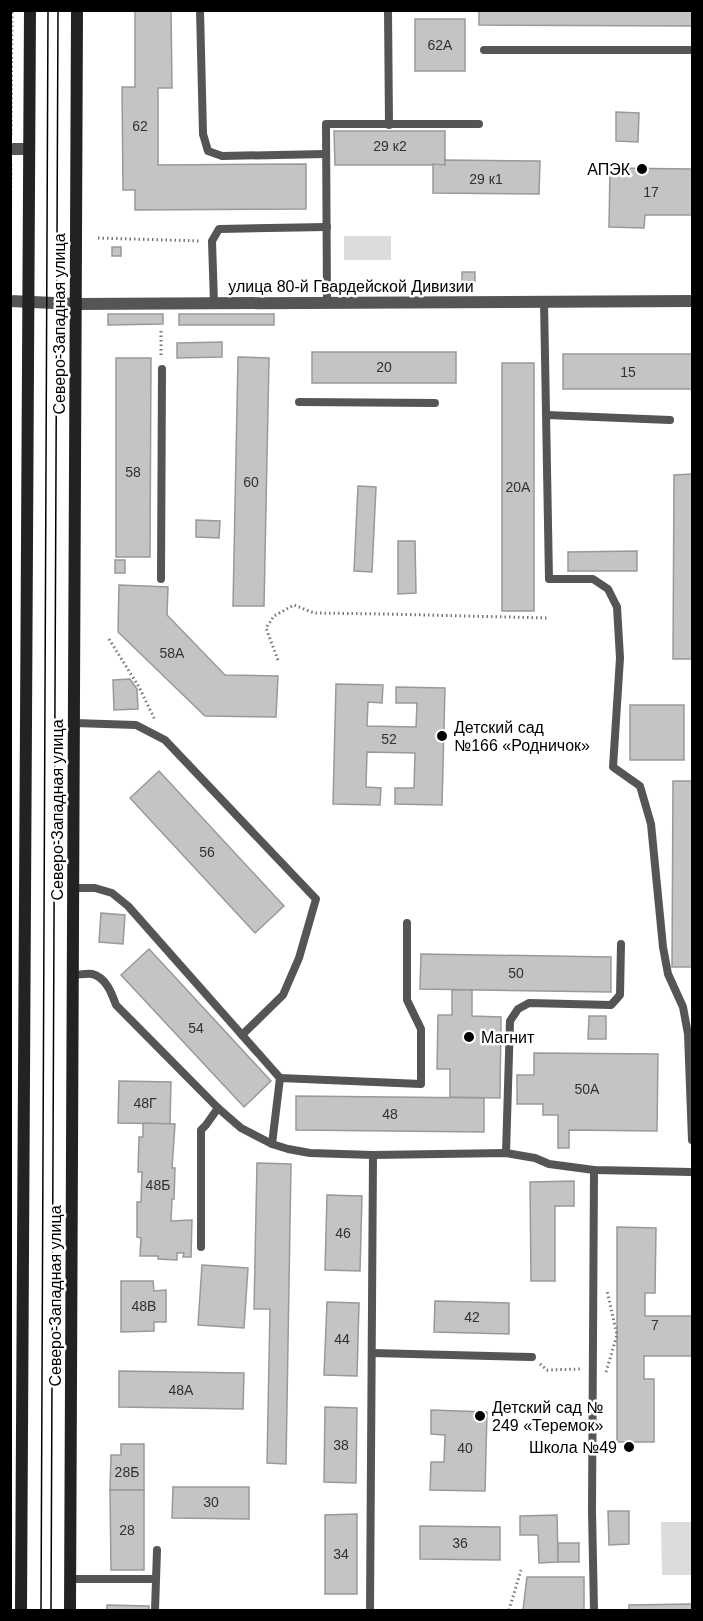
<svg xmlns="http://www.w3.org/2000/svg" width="703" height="1621" viewBox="0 0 703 1621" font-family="Arial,sans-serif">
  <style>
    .green { fill: #dcdcdc }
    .building { fill: #c4c4c4; stroke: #999; stroke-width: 1.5 }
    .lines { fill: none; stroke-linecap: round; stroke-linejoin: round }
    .path { stroke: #777; stroke-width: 3; stroke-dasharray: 1.5 3; stroke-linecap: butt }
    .service { stroke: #555; stroke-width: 8 }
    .minor { stroke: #555; stroke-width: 12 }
    .secondary { stroke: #222; stroke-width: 12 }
    .tram { stroke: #000; stroke-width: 1.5 }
    .poi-dot { fill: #000; stroke: #fff; stroke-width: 2 }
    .labels { text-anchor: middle; stroke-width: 5; stroke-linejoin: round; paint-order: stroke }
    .number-label { font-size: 14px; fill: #313131 }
    .poi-label { font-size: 16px; fill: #000; stroke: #fff; text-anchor: start }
    .street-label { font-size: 16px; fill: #000; stroke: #fff }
  </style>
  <rect width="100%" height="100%" fill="#fff"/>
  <!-- green -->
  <g class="green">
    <rect x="344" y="236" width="47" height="24"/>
    <path d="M661 1522H692V1575H662Z"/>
  </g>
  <!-- building -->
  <g class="building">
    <path d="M135 10H171L172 88H158V165L306 164V209L135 210V190H123L122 87H135Z"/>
    <path d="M479 10H692V26L479 25Z"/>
    <rect x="415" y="19" width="50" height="52"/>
    <path d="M616 112 639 113 638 142 616 141Z"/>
    <path d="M334 131H445V165H335Z"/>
    <path d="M445 160 540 161 539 194 433 193V164L445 165Z"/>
    <path d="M610 168 692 169V215H645L644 228 609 227Z"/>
    <rect x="112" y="247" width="9" height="9"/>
    <rect x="462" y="272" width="13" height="9"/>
    <path d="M108 314H163V324L108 325Z"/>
    <rect x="179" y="314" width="95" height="11"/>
    <path d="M222 342V357L177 358V343Z"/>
    <rect x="312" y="352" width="144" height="31"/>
    <rect x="563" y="354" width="129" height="35"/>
    <path d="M238 357 269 358 264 606H233Z"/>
    <path d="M116 358H151L150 557H116Z"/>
    <rect x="502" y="363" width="32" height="248"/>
    <path d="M692 474V659H673L674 475Z"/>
    <path d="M358 486 376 487 372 572 354 571Z"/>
    <path d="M196 520 220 521 219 538 196 537Z"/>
    <path d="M398 541H415L416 593 398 594Z"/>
    <path d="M637 551V571H568V552Z"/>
    <rect x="115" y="560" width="10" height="13"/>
    <path d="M119 585 168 587 167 615 225 675 278 676 276 717 205 716 118 632Z"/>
    <path d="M130 679 137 689 138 709 114 710 113 680Z"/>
    <path d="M336 684 383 685 382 703 368 702 367 726 416 727 417 703H396V687L445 688 442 805 395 804V788H414L415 753 367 752 366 787 381 788 380 805 333 804Z"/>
    <rect x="630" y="705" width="54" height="55"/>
    <path d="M159 771 284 906 255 933 130 798Z"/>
    <path d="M673 781H692V967H672Z"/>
    <path d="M101 913 125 915 123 944 99 942Z"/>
    <path d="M149 949 271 1081 244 1107 121 975Z"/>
    <path d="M421 954 611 957V992L420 989Z"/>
    <path d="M452 990H472V1016L501 1017 500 1098 450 1097V1069H437L438 1015H452Z"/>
    <path d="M589 1016H606V1039H588Z"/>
    <path d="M534 1053 658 1054 657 1131 569 1130V1148H558V1115H543V1104H517V1075H534Z"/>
    <path d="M119 1081 171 1082 170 1124 118 1123Z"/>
    <path d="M296 1096 484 1098V1132L296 1130Z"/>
    <path d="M143 1123 175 1124 172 1168H175L174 1199H172L171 1221 192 1220 191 1257H183L184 1253H177V1260L158 1259V1256H140L141 1238 137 1237V1202H141L142 1172H138L139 1137H143Z"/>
    <path d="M257 1163 291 1164 286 1464 267 1463 270 1309H254Z"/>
    <path d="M574 1181V1206H555V1281H531L530 1182Z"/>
    <path d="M327 1195 362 1196 360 1271 325 1270Z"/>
    <path d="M617 1227 656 1228 655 1293H645V1316H692V1356H644V1379H654V1442H617Z"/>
    <path d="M202 1265 248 1268 244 1328 198 1325Z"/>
    <path d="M121 1281H153L154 1291 166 1290V1322H154V1331L121 1332Z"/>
    <path d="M435 1301 509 1303V1334L434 1332Z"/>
    <path d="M327 1302 359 1303 357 1376 324 1375Z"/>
    <path d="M119 1371 244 1373 243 1409 119 1407Z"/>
    <path d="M325 1407 357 1408 356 1483 324 1482Z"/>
    <path d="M431 1410 487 1412 485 1491 430 1490 431 1462H444L445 1435 431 1434Z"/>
    <path d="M121 1444H144V1490H110L111 1455H121Z"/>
    <path d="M173 1487H249V1519L172 1518Z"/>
    <path d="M110 1490H144V1570H111Z"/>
    <path d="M608 1511H629V1544L609 1545Z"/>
    <path d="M357 1514V1594H325V1515Z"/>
    <path d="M557 1515 558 1562 539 1563 538 1535H520V1516Z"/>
    <path d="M420 1526 500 1527V1560L420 1559Z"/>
    <rect x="558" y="1543" width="21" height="19"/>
    <path d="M527 1577H584V1610H523Z"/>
    <path d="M692 1604V1610H629V1605Z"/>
    <path d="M107 1605 149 1606V1610H107Z"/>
  </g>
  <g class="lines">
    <!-- path -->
    <g class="path">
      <path d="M11 135 12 10"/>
      <path d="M98 238 201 241"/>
      <path d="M10 269 11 163"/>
      <path d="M161 331V358"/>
      <path d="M109 639 139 687 155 720"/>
      <path d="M278 660 266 628 274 616 294 605 314 613 385 614 548 618"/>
      <path d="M540 1364 547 1370 582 1369"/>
      <path d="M606 1372 617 1335 607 1291"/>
      <path d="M509 1610 521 1570"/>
    </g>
    <!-- service -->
    <g class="service">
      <path d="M200 10 203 134 208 151 222 156 326 154"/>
      <path d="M388 10 389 125"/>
      <path d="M484 50H692"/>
      <path d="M544 301 549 579H593L608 589 617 607 620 658 613 767 640 786 651 824 663 947 668 974 683 1007 688 1034 692 1140"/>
      <path d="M327 302 326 124H479"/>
      <path d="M214 303 212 241 219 229 327 227"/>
      <path d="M299 402 435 403"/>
      <path d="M547 415 670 420"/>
      <path d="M161 579 162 369"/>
      <path d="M74 723 136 725 165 740 316 899 299 958 283 995 242 1035"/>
      <path d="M73 888H95L112 893 128 906 280 1078"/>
      <path d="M72 975C78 975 87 973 92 974 106 977 112 994 116 1005L218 1108 241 1128 272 1144 288 1149 310 1153 373 1155 506 1153 535 1158 549 1164 594 1170 692 1172"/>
      <path d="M272 1144 280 1078 421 1084V1029L407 1000V923"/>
      <path d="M506 1153 510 1021 518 1009 529 1003 611 1005 620 995 621 944"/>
      <path d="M594 1170 592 1511 594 1610"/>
      <path d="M201 1247V1130L206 1125 218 1108"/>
      <path d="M372 1353 532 1357"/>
      <path d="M70 1579H156"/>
      <path d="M155 1610 157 1550"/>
      <path d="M370 1610 373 1155"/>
    </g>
    <!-- minor -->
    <g class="minor">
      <path d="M10 149H28"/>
      <path d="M10 301 76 304 692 301"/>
    </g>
    <!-- secondary -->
    <g class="secondary">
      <path d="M21 1610 30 10"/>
      <path d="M70 1610 77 10"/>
    </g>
    <!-- tram -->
    <g class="tram">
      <path d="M41 1610 48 10"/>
      <path d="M51 1610 58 10"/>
    </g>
  </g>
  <!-- markers -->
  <g class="poi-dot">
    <circle cx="642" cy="169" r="6"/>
    <circle cx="442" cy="736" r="6"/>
    <circle cx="469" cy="1037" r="6"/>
    <circle cx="480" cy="1416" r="6"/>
    <circle cx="629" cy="1447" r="6"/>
  </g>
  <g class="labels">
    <!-- number labels -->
    <g class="number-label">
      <text x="440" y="50">62А</text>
      <text x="140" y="131">62</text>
      <text x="390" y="151">29 к2</text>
      <text x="486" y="184">29 к1</text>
      <text x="651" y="197">17</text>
      <text x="384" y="372">20</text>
      <text x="628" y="377">15</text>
      <text x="133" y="477">58</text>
      <text x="251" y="487">60</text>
      <text x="518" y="492">20А</text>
      <text x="172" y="658">58А</text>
      <text x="389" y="744">52</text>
      <text x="207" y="857">56</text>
      <text x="516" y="978">50</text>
      <text x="196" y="1033">54</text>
      <text x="587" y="1094">50А</text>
      <text x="145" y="1108">48Г</text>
      <text x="390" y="1119">48</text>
      <text x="158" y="1190">48Б</text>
      <text x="343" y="1238">46</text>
      <text x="144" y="1311">48В</text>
      <text x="472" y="1322">42</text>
      <text x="655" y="1330">7</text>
      <text x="342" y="1344">44</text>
      <text x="181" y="1395">48А</text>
      <text x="341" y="1450">38</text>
      <text x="465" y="1453">40</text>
      <text x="127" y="1477">28Б</text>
      <text x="211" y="1507">30</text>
      <text x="127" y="1535">28</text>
      <text x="460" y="1548">36</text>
      <text x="341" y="1559">34</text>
    </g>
    <!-- poi labels -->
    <g class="poi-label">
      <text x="630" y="175" text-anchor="end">АПЭК</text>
      <text x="454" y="733">Детский сад<tspan x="454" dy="18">№166 «Родничок»</tspan></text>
      <text x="481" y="1043">Магнит</text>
      <text x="492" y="1413">Детский сад №<tspan x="492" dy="18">249 «Теремок»</tspan></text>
      <text x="617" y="1453" text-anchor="end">Школа №49</text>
    </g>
    <!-- street labels -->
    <g class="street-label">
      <text x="351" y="292">улица 80-й Гвардейской Дивизии</text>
      <text transform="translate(59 324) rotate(-90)" y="6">Северо-Западная улица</text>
      <text transform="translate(57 810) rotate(-90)" y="6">Северо-Западная улица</text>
      <text transform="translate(55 1296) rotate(-90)" y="6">Северо-Западная улица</text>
    </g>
  </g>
  <!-- border -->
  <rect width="703" height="1621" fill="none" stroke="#000000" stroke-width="24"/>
</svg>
